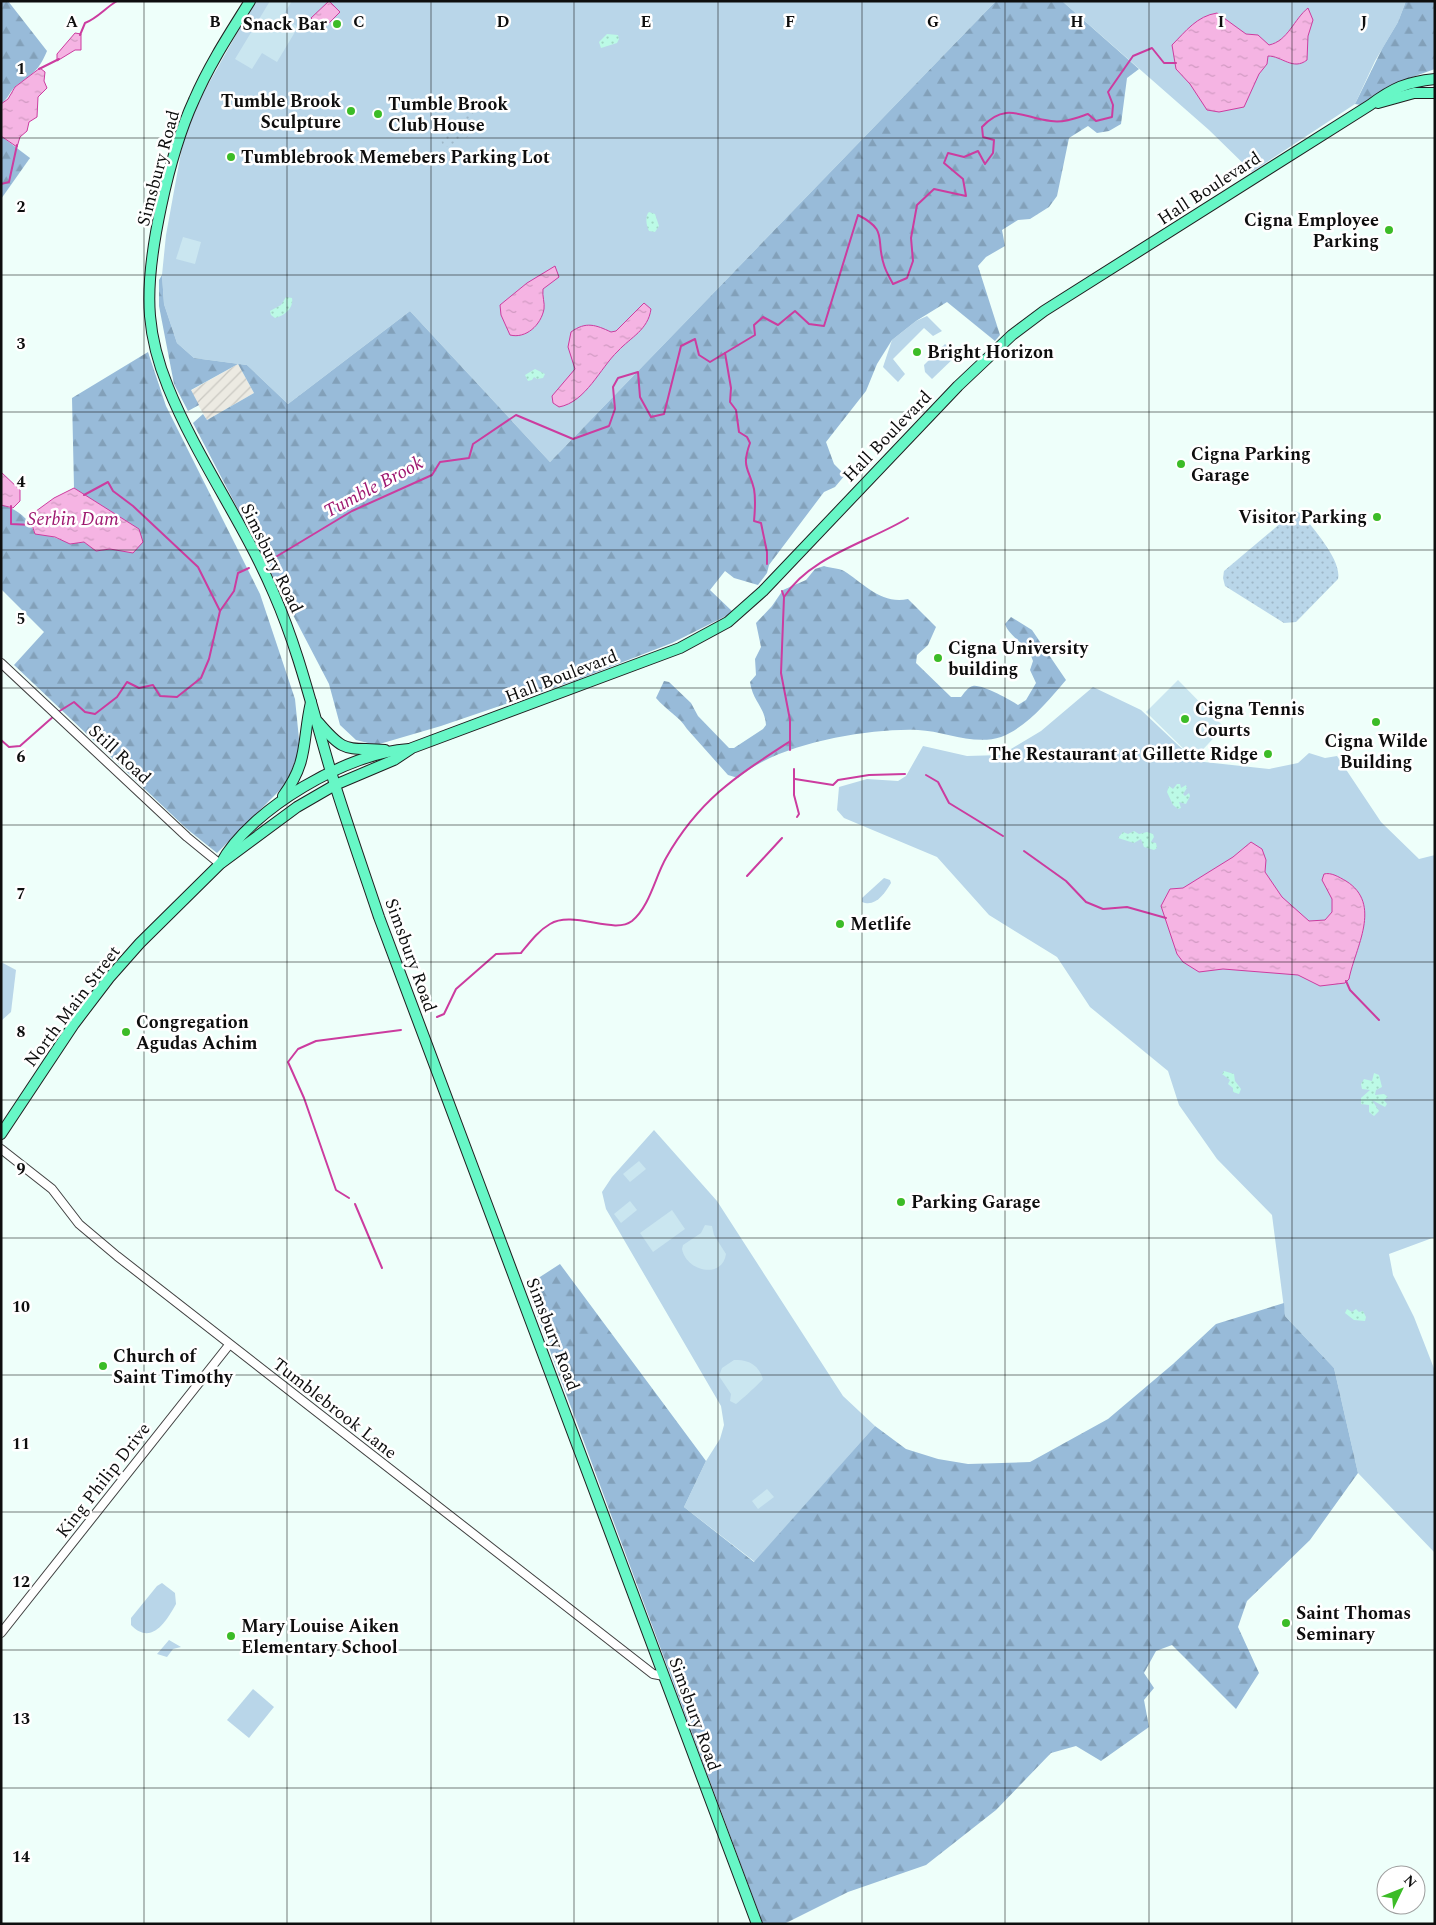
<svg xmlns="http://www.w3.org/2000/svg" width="1436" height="1925" viewBox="0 0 1436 1925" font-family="Spectral,serif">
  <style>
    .industrial { fill: url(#industrial-furrows) }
    .grass { fill: #b9d6e9 }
    .forest { fill: url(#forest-firs) }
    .sand { fill: url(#sand-dots) }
    .garden { fill: url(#garden-dots) }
    .pitch { fill: #cae6f0 }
    .water { fill: url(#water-ripples); stroke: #cc3c9f }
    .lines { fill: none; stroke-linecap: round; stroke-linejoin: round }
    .stream { stroke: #cc3c9f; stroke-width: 2 }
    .minor-casing { stroke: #414141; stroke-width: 10 }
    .major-casing { stroke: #1f1f1f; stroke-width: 12 }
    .minor { stroke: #fff; stroke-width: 8 }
    .major { stroke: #67f7c6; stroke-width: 10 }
    .grid { fill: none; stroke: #0e0e0e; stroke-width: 1; stroke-opacity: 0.55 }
    .poi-dot { fill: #3cbc27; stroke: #fff; stroke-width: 2 }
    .labels { text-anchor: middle; stroke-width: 5; stroke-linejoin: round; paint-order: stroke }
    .poi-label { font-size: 18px; font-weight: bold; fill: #0e0e0e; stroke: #fff; text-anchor: start }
    .street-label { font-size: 18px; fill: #0e0e0e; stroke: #fff }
    .water-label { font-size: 19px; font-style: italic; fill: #9e1870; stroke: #fff }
    .grid-label { font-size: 16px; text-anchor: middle; font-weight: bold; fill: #0e0e0e; stroke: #fff; stroke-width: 5; stroke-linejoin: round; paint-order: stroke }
  </style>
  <defs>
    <pattern id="industrial-furrows" width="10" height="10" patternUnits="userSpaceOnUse" patternTransform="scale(1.25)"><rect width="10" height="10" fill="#eceae2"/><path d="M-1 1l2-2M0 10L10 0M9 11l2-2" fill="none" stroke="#c9c8c1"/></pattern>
    <pattern id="forest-firs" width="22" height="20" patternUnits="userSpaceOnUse" patternTransform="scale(1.25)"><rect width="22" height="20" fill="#98bbd9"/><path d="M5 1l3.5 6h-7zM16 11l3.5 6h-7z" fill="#82a0b9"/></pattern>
    <pattern id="sand-dots" width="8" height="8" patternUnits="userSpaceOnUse" patternTransform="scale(1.25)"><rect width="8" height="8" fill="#bcfae6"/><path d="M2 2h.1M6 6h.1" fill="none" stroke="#a0d5c4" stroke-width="1.8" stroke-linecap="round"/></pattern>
    <pattern id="garden-dots" width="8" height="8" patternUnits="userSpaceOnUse" patternTransform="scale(1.25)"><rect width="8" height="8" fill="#b9d6e9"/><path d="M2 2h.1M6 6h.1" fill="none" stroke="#9eb6c7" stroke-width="1.8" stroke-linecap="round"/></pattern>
    <pattern id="water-ripples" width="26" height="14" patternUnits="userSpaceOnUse" patternTransform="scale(1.25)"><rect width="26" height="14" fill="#f5b4e3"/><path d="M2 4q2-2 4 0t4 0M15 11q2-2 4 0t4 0" fill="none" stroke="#d19ac2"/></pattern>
  </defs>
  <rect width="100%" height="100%" fill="#eefffa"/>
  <!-- industrial -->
  <path class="industrial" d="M238 364 254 393 207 420 190 391Z"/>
  <!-- grass -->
  <g class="grass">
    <path d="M255 1H996L550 462 410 311 288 404 247 365 194 358 177 343 164 304 162 275 166 235 182 147 196 106Z"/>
    <path d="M1062 1H1406L1398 22 1375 61 1355 104 1252 172 1209 130Z"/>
    <path d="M927 316 942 331 933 336 924 328 893 359 905 374 898 382 883 367 892 340 916 321Z"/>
    <path d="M945 344 957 355 932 379 925 372 924 365Z"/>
    <path d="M1093 687 1141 710 1195 761 1269 769 1298 763 1309 753 1325 758 1337 756 1381 822 1419 859 1435 855V1237L1389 1254 1393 1275 1414 1317 1435 1371V1553L1358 1473 1334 1368 1285 1316 1272 1215 1217 1159 1179 1105 1168 1071 1090 1007 1057 957 989 915 937 857 844 818 837 810 839 787 867 779 898 781 906 776 923 746 967 756 1001 755 1041 731Z"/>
    <path d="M884 878 890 880 891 883C885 893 875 908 862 902V898Z"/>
    <path d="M1 962 16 970 11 1012 1 1021Z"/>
    <path d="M654 1130 717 1201 843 1396 875 1426 755 1562 684 1507 706 1461 720 1439 724 1425 721 1406 606 1209 602 1192 612 1177Z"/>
    <path d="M162 1583 175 1593 176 1604C166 1622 151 1646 131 1625V1618L157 1586Z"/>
    <path d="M169 1640 181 1647 173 1649 167 1657 157 1654Z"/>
    <path d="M253 1689 274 1707 249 1738 227 1720Z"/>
  </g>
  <!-- forest -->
  <g class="forest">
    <path d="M1 1H8L47 51C38 72 33 73 16 86 10 91 8 99 1 104Z"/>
    <path d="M996 1H1062L1139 69 1127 78 1121 124 1109 131 1097 133 1088 126 1069 138 1057 196 1049 207 1030 219 1018 220 1002 230 1005 246 986 257 978 266 1000 335 995 341 947 302 916 321 892 340 877 364 866 391 826 442 834 464 845 475 835 487 824 492 769 565 767 573 758 585 734 578 725 571 710 590 733 612 726 616 672 643 579 679 441 726 376 745 356 740 340 725 329 684 193 423 203 414 207 420 254 393 238 364 191 390 199 405 188 411 174 384 159 306V280L162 275 164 304 177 343 194 358 247 365 288 404 410 311 550 462Z"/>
    <path d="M1406 1H1435V69L1401 81 1361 105 1355 104 1382 49 1398 22Z"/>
    <path d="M1 136 30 158 1 199Z"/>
    <path d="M148 352 166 406 260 594 295 699 300 749 286 784 217 853 187 829 14 665 44 632 1 589V505C16 508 30 519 35 534 56 533 62 546 84 542L96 551 110 549 133 552 98 504 74 488 72 398Z"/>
    <path d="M824 566C830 568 839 568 844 571 863 583 882 605 908 599L936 627 928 645 917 655 916 663 951 697H961C964 693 968 687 973 686 981 684 1011 700 1018 705L1026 700 1036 683 1030 670 1033 661C1028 644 1009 637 1005 624L1011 617 1032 630 1066 680C1048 701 1027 727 1001 737 974 746 944 731 918 730 867 728 776 744 738 778L728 775 687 729C679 716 666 710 656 698L664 681 669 682 691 703 698 716 729 748H734L763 729 766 725C765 707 753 702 750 682L756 675 755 659 761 647 756 623 772 606 783 590 806 580 815 569Z"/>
    <path d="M560 1264 706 1461 684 1507 754 1562 875 1426 906 1449 938 1459 968 1464 1030 1462 1108 1419 1173 1364 1216 1324 1284 1303 1285 1316 1334 1368 1358 1473 1310 1540 1247 1601 1238 1627 1259 1673 1236 1709 1172 1645 1156 1651 1144 1673 1154 1688 1144 1700 1149 1727 1101 1761 1076 1746 1051 1753 996 1810 926 1865 848 1892 784 1924H763L526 1286Z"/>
  </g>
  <!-- sand -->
  <g class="sand">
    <path d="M607 34 618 35 619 39 617 43 601 48 599 42Z"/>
    <path d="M649 212 655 214 659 226 655 232 649 231C646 226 645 215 649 212Z"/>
    <path d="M286 297 292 298C294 308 284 316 275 318L271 315 270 311 281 305Z"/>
    <path d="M535 369 545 374 543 378 537 379 534 377 532 380 528 381 525 375Z"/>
    <path d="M1177 784H1180L1181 788 1186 785 1187 788 1183 794 1185 796 1189 793 1190 796 1186 804 1179 802 1181 808 1178 809 1173 805 1167 792 1169 786 1173 789Z"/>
    <path d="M1134 831 1139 834 1147 832 1153 834 1154 837 1151 842 1156 843 1157 848 1154 850 1144 847 1141 839 1134 843 1118 838 1123 832 1128 834Z"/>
    <path d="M1224 1071 1234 1074 1235 1081 1241 1089 1239 1094 1233 1092V1088L1228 1084 1230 1080 1222 1074Z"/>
    <path d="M1374 1073 1379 1075 1382 1087 1376 1090 1375 1095 1384 1094 1388 1097 1384 1100 1387 1104 1385 1107 1372 1100 1379 1111 1374 1116 1369 1112V1105L1361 1104V1098L1370 1090 1362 1089 1361 1084 1364 1079 1372 1081Z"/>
    <path d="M1347 1309 1352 1312 1356 1309 1359 1312 1363 1311 1366 1317 1365 1321 1354 1320 1345 1313Z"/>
  </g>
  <!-- garden -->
  <g class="garden">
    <path d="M473 113 482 130 444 148 436 129Z"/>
    <path d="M1295 511 1302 514C1313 529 1342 560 1338 579L1296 622 1284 623 1225 586 1223 578 1224 571Z"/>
  </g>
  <!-- pitch -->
  <g class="pitch">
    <path d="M270 1H292L282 17 298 27 277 62 262 53 252 69 235 59Z"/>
    <path d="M183 237 201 242 195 264 176 259Z"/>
    <path d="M1178 680 1224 727 1194 759 1146 712Z"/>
    <path d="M639 1161 646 1169 630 1182 623 1174Z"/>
    <path d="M630 1201 637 1210 621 1223 614 1214Z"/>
    <path d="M672 1210 685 1229 653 1252 640 1233Z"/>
    <path d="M705 1225 712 1226 714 1235 726 1254C722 1280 686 1271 682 1249L683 1245 701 1233Z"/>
    <path d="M734 1360C748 1359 759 1365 763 1379 761 1382 738 1403 736 1404L730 1401 731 1394 719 1376 722 1368Z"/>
    <path d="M767 1489 774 1497 758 1509 752 1501Z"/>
  </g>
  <!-- water -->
  <g class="water">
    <path d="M329 1 340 12 322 30 311 18Z"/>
    <path d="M1308 8 1313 20 1308 36 1307 60C1293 71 1282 56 1268 56L1267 64 1259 74 1244 107 1219 112 1207 110 1190 84 1176 69 1172 45C1186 31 1197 16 1217 13L1246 34 1258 35 1269 45C1288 41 1294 19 1308 8Z"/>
    <path d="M75 33 81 34V50H75L57 61V54Z"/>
    <path d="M40 68 45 72 44 81 47 88 38 97 37 117 29 122 27 131 20 137 17 147 1 136V104L8 99 15 87Z"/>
    <path d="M555 266 559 277 543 289C542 296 545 303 544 309 541 325 526 339 510 335L501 315 500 305 527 283Z"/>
    <path d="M644 303 651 309C648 330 631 337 618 351 600 368 586 402 559 407L553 403 552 396 575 369 568 347 571 332C586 321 596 325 611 332L616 331Z"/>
    <path d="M1 472 20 490V501L13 508 1 505Z"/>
    <path d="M74 488 139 529 143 542 133 553 110 549 96 551 84 542 70 544 55 537 35 534 32 525V514L54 498Z"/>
    <path d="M1251 842 1262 849 1266 860 1265 872 1282 897 1309 921 1325 920 1332 912V899L1322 880 1324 874C1331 872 1339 877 1346 881 1383 904 1355 948 1349 979L1345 983 1320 986 1298 975 1223 969 1199 972 1183 962 1177 954 1161 906 1170 889 1183 888 1233 857Z"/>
  </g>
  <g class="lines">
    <!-- stream -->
    <g class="stream">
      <path d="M80 35 85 23C98 18 105 8 117 1"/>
      <path d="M39 69 59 59"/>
      <path d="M1 184 9 182 17 145"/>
      <path d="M725 353 731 388 730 402 736 410 739 432 747 437 750 443C741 468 749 468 754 489 756 500 755 510 754 521L761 523 767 552V564"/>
      <path d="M84 495 108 482 113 491 133 506 198 567 220 611"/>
      <path d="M11 506V524L33 525"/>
      <path d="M269 561 352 511 432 475 440 462 469 458 473 444 516 415 573 439 609 426 615 409 613 387 618 378 638 372 640 397 651 417 664 414 681 346 695 339 699 355 710 362 755 335 754 325 763 317 778 325 795 311 809 324 824 326 858 215C889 231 875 238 884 265 886 272 890 278 893 284L907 278 913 261 911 238 917 205 934 189 966 196 963 179 944 163 948 153 964 157 978 151 985 164 993 153 994 140 983 137 982 127C1006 101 1023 118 1051 121 1064 123 1076 118 1088 114L1096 121 1112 117 1113 105 1108 92 1133 56 1152 48 1164 63H1176"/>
      <path d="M782 591 784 597 781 673 790 720V750"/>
      <path d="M784 597C810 556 869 542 908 518"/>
      <path d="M58 712 74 702 85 712 95 714 117 697 127 682 139 688 153 685 160 696 177 697 201 678 209 659 220 611 234 591 238 573 249 568"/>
      <path d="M1 740 9 747 20 746 54 716"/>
      <path d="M794 769V795L799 814 797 817"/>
      <path d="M926 775 938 782 949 803 1003 836"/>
      <path d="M795 779 833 785 838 780 869 775 905 774"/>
      <path d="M1024 851 1066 881 1086 902 1103 909 1127 907 1166 918"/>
      <path d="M747 876 782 838"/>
      <path d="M1346 981 1350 990 1379 1020"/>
      <path d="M437 1017 444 1014 456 989 496 954 521 953C530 942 538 931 550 924 573 910 614 935 632 921 650 906 655 877 666 858 699 800 735 777 789 742"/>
      <path d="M349 1198 336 1190 304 1098 288 1062 298 1049 316 1041 401 1030"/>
      <path d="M355 1204 382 1268"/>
    </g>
    <!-- minor casing -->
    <g class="minor-casing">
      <g id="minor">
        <path d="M1 663 187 837 220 864"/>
        <path d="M1 1149 52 1189 79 1224 117 1256 653 1674 664 1676"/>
        <path d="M1 1633 229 1345"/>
      </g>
    </g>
    <!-- major casing -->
    <g class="major-casing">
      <g id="major">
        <path d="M250 1C230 33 209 65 194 100 170 152 145 259 150 316 152 340 159 365 168 387 197 459 244 523 274 594 299 651 313 712 331 772 346 821 363 869 379 917L757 1924"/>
        <path d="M1378 103 1414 93H1435"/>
        <path d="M318 722C346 755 346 747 385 750"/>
        <path d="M283 796C309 761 302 741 311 702"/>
        <path d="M221 863C250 809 349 752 409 749"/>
        <path d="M1 1134 74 1024 109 978 140 943 220 864 297 807 335 785 394 760 412 748 680 648 728 622 763 591 958 386 1012 335 1044 311 1370 105C1393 88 1406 82 1435 79"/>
      </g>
    </g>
    <!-- minor -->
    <use href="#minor" class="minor"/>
    <!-- major -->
    <use href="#major" class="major"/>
  </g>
  <!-- grid -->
  <path class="grid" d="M144 1V1924M287 1V1924M431 1V1924M574 1V1924M718 1V1924M862 1V1924M1005 1V1924M1149 1V1924M1292 1V1924M1 138H1435M1 275H1435M1 412H1435M1 550H1435M1 688H1435M1 825H1435M1 962H1435M1 1100H1435M1 1238H1435M1 1375H1435M1 1512H1435M1 1650H1435M1 1788H1435"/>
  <!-- markers -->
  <g class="poi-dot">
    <circle cx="337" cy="24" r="5"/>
    <circle cx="351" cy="111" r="5"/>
    <circle cx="378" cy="114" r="5"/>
    <circle cx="231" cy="157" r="5"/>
    <circle cx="1389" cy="230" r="5"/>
    <circle cx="917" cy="352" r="5"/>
    <circle cx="1181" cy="464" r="5"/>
    <circle cx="1377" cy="517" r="5"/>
    <circle cx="938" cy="658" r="5"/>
    <circle cx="1185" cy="719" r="5"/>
    <circle cx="1376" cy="722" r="5"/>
    <circle cx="1268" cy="754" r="5"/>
    <circle cx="840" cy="924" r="5"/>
    <circle cx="126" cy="1032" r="5"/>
    <circle cx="901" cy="1202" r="5"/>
    <circle cx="103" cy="1366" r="5"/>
    <circle cx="1286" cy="1623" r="5"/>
    <circle cx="231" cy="1636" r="5"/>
  </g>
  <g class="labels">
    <!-- poi labels -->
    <g class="poi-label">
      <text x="327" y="30" text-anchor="end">Snack Bar</text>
      <text x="341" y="107" text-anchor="end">Tumble Brook<tspan x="341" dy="21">Sculpture</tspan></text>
      <text x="388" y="110">Tumble Brook<tspan x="388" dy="21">Club House</tspan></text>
      <text x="241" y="163">Tumblebrook Memebers Parking Lot</text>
      <text x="1379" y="226" text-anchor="end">Cigna Employee<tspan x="1379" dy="21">Parking</tspan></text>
      <text x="927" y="358">Bright Horizon</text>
      <text x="1191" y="460">Cigna Parking<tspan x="1191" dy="21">Garage</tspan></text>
      <text x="1367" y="523" text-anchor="end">Visitor Parking</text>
      <text x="948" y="654">Cigna University<tspan x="948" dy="21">building</tspan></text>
      <text x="1195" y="715">Cigna Tennis<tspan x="1195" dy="21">Courts</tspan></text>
      <text x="1376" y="747" text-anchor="middle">Cigna Wilde<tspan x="1376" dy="21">Building</tspan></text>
      <text x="1258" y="760" text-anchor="end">The Restaurant at Gillette Ridge</text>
      <text x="850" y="930">Metlife</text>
      <text x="136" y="1028">Congregation<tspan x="136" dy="21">Agudas Achim</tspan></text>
      <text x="911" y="1208">Parking Garage</text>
      <text x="113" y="1362">Church of<tspan x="113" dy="21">Saint Timothy</tspan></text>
      <text x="1296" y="1619">Saint Thomas<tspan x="1296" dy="21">Seminary</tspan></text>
      <text x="241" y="1632">Mary Louise Aiken<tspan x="241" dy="21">Elementary School</tspan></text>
    </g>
    <!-- street labels -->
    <g class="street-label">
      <text transform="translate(158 168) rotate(-75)" y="6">Simsbury Road</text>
      <text transform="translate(1209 188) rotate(-33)" y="6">Hall Boulevard</text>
      <text transform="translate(887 436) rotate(-46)" y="6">Hall Boulevard</text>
      <text transform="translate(272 558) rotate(64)" y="6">Simsbury Road</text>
      <text transform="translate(561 676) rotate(-21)" y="6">Hall Boulevard</text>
      <text transform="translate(120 754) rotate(43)" y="6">Still Road</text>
      <text transform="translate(411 955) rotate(70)" y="6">Simsbury Road</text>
      <text transform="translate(72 1006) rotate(-53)" y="6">North Main Street</text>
      <text transform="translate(553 1334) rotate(69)" y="6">Simsbury Road</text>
      <text transform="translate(335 1408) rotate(38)" y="6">Tumblebrook Lane</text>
      <text transform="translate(103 1480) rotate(-52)" y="6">King Philip Drive</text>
      <text transform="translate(695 1714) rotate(70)" y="6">Simsbury Road</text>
    </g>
    <!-- water labels -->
    <g class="water-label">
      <text transform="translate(373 486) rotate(-28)" y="7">Tumble Brook</text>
      <text x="73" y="525">Serbin Dam</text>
    </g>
  </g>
  <g class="grid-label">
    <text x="72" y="27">A</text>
    <text x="215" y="27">B</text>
    <text x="359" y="27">C</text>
    <text x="503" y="27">D</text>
    <text x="646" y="27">E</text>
    <text x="790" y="27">F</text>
    <text x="933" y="27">G</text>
    <text x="1077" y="27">H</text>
    <text x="1221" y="27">I</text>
    <text x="1364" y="27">J</text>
    <text x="21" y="74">1</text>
    <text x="21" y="212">2</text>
    <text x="21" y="349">3</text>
    <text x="21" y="487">4</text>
    <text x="21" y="624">5</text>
    <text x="21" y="762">6</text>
    <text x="21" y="899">7</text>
    <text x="21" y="1037">8</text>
    <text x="21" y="1174">9</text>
    <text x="21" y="1312">10</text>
    <text x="21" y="1449">11</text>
    <text x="21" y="1587">12</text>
    <text x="21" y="1724">13</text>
    <text x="21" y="1862">14</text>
  </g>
  <!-- border -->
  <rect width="1436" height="1925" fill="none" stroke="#0e0e0e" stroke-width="5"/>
  <!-- north arrow -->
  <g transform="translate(1401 1890) rotate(47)"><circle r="24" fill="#ffffff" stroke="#9f9f9f"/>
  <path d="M0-4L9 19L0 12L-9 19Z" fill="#3cbc27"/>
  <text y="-8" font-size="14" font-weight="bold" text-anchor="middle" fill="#0e0e0e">N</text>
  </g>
</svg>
